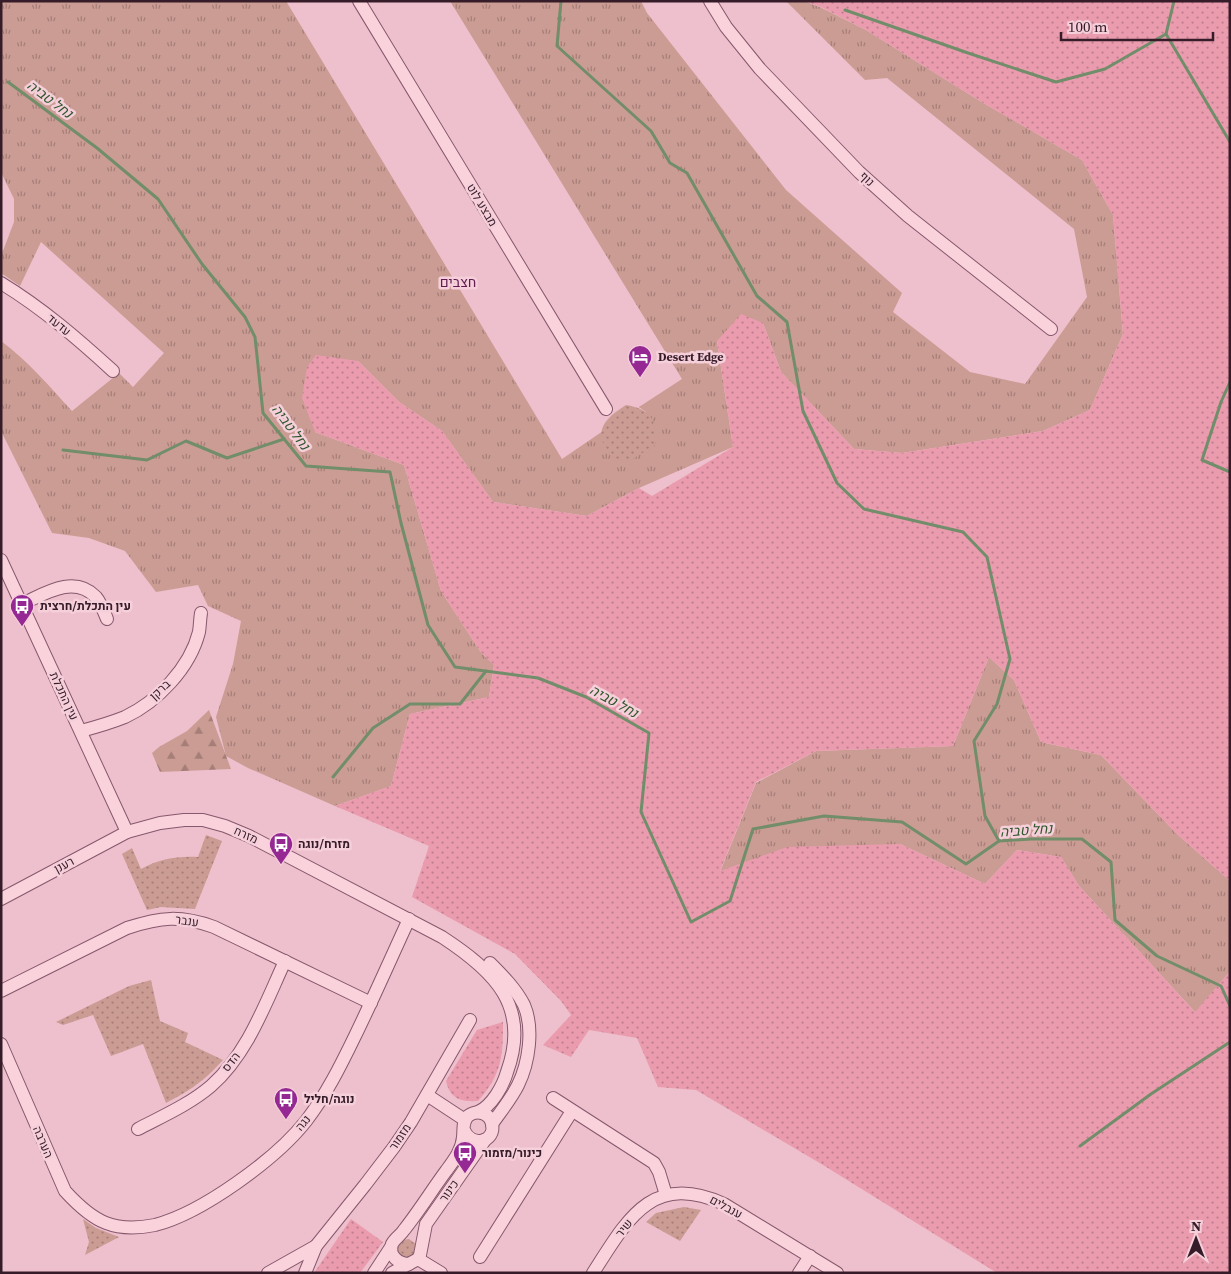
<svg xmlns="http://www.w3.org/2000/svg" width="1231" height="1274" viewBox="0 0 1231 1274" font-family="'Source Serif 4',Heebo,serif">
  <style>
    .grass { fill: url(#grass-tufts) }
    .forest { fill: url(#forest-firs) }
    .sand { fill: url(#sand-dots) }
    .park { fill: url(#park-dots) }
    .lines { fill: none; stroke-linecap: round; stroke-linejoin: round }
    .stream { stroke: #718d6a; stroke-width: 3 }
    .street-casing { stroke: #86586c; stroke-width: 14 }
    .street { stroke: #f9d2dc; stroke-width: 12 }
    .labels { text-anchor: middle; stroke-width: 5; stroke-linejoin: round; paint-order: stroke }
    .street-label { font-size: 12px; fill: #361c29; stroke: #f5cfd9 }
    .poi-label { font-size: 12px; font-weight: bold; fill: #361c29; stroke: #f5cfd9; text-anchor: start }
    .water-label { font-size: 14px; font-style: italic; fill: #2d562b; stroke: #f5cfd9 }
    .neighbourhood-label { font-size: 14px; fill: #621c51; stroke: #f5cfd9 }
  </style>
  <defs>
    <pattern id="grass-tufts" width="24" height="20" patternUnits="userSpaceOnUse" patternTransform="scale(1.25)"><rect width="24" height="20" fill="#cb9c93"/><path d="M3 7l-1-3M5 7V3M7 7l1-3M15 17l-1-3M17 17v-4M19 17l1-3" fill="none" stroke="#a67e78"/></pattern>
    <pattern id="forest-firs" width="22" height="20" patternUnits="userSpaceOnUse" patternTransform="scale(1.25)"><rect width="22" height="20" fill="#cb9c93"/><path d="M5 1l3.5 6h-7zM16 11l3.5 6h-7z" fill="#a67e78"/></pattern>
    <pattern id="sand-dots" width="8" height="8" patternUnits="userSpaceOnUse" patternTransform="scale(1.25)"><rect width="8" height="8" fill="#ea9cae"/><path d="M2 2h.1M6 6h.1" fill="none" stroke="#be7e8e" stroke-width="1.8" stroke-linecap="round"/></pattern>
    <pattern id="park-dots" width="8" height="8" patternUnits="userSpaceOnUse" patternTransform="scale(1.25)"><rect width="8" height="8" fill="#cb9c93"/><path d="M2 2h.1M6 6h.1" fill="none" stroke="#a67e78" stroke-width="1.8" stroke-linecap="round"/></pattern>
  </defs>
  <rect width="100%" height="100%" fill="#eebfcc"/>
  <!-- grass -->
  <g class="grass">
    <path d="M1 1H286L562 459 603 431 602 440 646 412 639 407 682 379 450 1H641L647 13 786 190 902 293 893 312 970 372 1025 384 1087 297 1074 229 887 78 865 80 786 1H804L820 7 866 30 980 101 1082 160 1113 215 1123 334 1090 410 1043 431 902 453 854 449 781 372 763 323 717 341 733 447 639 488 587 516 493 502 442 431 399 402 358 361 315 432 404 465 441 591 480 651 494 665 489 697 410 714 391 786 335 806 248 768 226 756 216 717 233 664 241 621 208 606 198 585 156 592 125 551 89 538 52 533 1 431V341C28 361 50 387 72 411L119 373 133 387 164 353 41 242 20 286 1 273V256L14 222V199L1 172Z"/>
    <path d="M989 657 1014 680 1041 742 1101 755 1177 834 1230 881V971L1196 1013 1079 886 1061 857 1017 850 985 884 900 844 720 872 756 783 816 751 953 746Z"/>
  </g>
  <!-- forest -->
  <path class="forest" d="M209 710 231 769 160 772 152 753 159 747 187 731Z"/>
  <!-- sand -->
  <g class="sand">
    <path d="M804 1H1230V881L1177 834 1101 755 1041 742 1014 680 989 657 953 746 816 751 756 782 720 871 787 847 900 844 985 884 1017 850 1061 857 1079 886 1195 1012 1230 971V1273H997L823 1165 696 1090 658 1087 637 1038 589 1030 571 1057 543 1045 571 1015 561 1001 515 954 412 897 429 846 335 806 391 786 410 714 489 697 494 665 480 651 441 591 404 465 315 432 302 398 307 367 316 355 358 361 399 402 442 431 493 502 587 516 639 488 652 496 733 447 717 341 741 314 763 323 781 372 854 449 902 453 1043 431 1090 410 1123 334 1113 215 1082 160 980 101 866 30 821 7Z"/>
    <path d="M503 1022C503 1056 502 1074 478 1101 461 1102 450 1099 446 1081L477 1030Z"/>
    <path d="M351 1219 383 1242 360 1273H314Z"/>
  </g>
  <!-- park -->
  <g class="park">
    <path d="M626 405C651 409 658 421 655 445L628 462 612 458C609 453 604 446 602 440 598 423 614 413 626 405Z"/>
    <path d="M206 835 222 841 195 909 161 907 147 910 122 854 132 848 141 869C159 859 177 856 198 857Z"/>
    <path d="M151 980 160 1021 188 1033 185 1042 223 1060C204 1081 191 1090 166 1103L143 1044 111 1056 93 1015 63 1025 56 1022 129 986Z"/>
    <path d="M684 1207 701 1210 680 1241 646 1222 656 1213Z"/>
    <path d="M83 1219 96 1228 119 1237 85 1255 89 1242Z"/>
    <path d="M409 1239 417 1245V1255L402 1259 396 1248 402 1240Z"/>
  </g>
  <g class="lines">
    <!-- stream -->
    <g class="stream">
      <path d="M561 1 557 46 651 131 670 163 687 173 757 296 787 322 803 411 837 483 864 509 963 532 987 557 1010 659 997 704 974 741 985 816 999 841"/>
      <path d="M1174 1 1166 34 1230 142"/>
      <path d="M845 10 968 53 1056 82 1105 69 1166 34"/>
      <path d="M8 82 97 148 158 199 202 264 245 317 255 337 263 413 306 466 390 472 401 523 428 625 455 667 538 678 586 697 649 733 641 812 691 922 730 901 753 829 824 816 902 822 966 864 999 841 1031 839H1082L1111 862 1115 920 1157 956 1221 986 1230 1006"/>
      <path d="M1230 382 1221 402 1202 460 1230 472"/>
      <path d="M63 450 147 460 186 441 227 458 284 439"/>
      <path d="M333 777 373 728 410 704H460L486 671"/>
      <path d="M1080 1146 1151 1094 1230 1042"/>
    </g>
    <!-- street casing -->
    <g class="street-casing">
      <g id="street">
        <path d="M359 1 606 409"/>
        <path d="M710 1 726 27 760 69 859 172 908 216 1051 329"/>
        <path d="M1 283C42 308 78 339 113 371"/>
        <path d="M1 560 127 832"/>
        <path d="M22 604C44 594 74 574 96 597 101 603 104 612 107 619"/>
        <path d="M81 731C96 727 110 723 125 717 157 702 190 668 199 632 200 626 200 619 201 613"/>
        <path d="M1 899 127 832 160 823 184 820H203L225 826 249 836 442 937C494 971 531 1006 507 1072 503 1086 492 1106 478 1112"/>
        <path d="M490 963C502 975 516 989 524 1005 534 1028 529 1063 518 1085 511 1099 501 1111 492 1124"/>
        <path d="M1 991 127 928C161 917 180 915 214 927L371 1003"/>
        <path d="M1 1044 65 1191C76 1203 90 1217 106 1223 121 1229 140 1228 155 1225 202 1213 276 1159 306 1121 326 1095 341 1065 355 1036 374 997 391 958 409 919"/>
        <path d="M427 1095 465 1120"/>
        <path d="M553 1098 654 1163 659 1172 666 1195"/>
        <path d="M138 1129C163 1116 190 1104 211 1086 248 1053 265 1004 285 961"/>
        <path d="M480 1257 572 1111"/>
        <path d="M418 1259 441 1273"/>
        <path d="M409 1264C399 1264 388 1256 392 1244 395 1238 401 1235 404 1230 419 1211 432 1190 446 1171 454 1160 462 1150 463 1137 464 1129 462 1122 468 1116 477 1109 490 1113 492 1124 496 1142 471 1148 464 1130"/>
        <path d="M268 1273 316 1246"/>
        <path d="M305 1273 316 1246 365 1185 394 1147 411 1122 470 1020"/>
        <path d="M374 1273 391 1247"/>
        <path d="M392 1273 418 1259 420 1255 426 1224 485 1140"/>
        <path d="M593 1273C627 1220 652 1171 724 1204L837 1273"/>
        <path d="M799 1273 810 1256"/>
      </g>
    </g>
    <!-- street -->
    <use href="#street" class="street"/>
  </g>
  <!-- icons -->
  <defs>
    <g id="hotel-pin" transform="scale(1.25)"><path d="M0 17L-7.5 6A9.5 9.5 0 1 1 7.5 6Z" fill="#952893" stroke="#f5cfd9"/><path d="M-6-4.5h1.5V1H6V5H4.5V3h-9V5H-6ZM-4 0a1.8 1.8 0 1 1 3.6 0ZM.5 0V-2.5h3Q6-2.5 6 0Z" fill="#fff"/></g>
    <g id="bus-pin" transform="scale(1.25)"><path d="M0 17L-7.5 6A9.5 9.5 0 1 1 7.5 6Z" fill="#952893" stroke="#f5cfd9"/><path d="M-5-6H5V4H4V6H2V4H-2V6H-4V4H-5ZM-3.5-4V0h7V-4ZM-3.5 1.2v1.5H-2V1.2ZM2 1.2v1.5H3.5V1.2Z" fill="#fff"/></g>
  </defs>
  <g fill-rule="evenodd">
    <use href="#hotel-pin" x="640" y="357"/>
    <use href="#bus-pin" x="22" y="606"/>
    <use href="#bus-pin" x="281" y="844"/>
    <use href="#bus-pin" x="286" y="1099"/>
    <use href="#bus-pin" x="465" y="1153"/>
  </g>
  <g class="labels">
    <!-- street labels -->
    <g class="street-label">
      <text transform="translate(867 179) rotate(44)" y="4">נוף</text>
      <text transform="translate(482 205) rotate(59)" y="4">מבצע לוט</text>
      <text transform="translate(59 325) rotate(39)" y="4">עדעד</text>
      <text transform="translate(160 690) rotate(-43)" y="4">ברקן</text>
      <text transform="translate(64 696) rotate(65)" y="4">עין התכלת</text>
      <text transform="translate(246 835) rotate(24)" y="4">מזרח</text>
      <text transform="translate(64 865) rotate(-28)" y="4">רענן</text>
      <text transform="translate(187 921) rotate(8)" y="4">ענבר</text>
      <text transform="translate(231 1062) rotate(-51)" y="4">הדס</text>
      <text transform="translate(303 1123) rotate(-51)" y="4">נגה</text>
      <text transform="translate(400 1137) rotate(-56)" y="4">מזמור</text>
      <text transform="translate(43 1142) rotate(67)" y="4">הערבה</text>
      <text transform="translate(449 1191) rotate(-55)" y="4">כינור</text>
      <text transform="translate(726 1207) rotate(28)" y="4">ענבלים</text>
      <text transform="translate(624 1228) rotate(-52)" y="4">שיר</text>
    </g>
    <!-- poi labels -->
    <g class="poi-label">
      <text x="658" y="361">Desert Edge</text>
      <text x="40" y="610">עין התכלת/חרצית</text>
      <text x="298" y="848">מזרח/נוגה</text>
      <text x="304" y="1103">נוגה/חליל</text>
      <text x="482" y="1157">כינור/מזמור</text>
    </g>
    <!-- water labels -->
    <g class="water-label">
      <text transform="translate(50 99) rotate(37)" y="5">נחל טביה</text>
      <text transform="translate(291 427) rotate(53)" y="5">נחל טביה</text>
      <text transform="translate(614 701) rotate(29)" y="5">נחל טביה</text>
      <text transform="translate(1026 830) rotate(-4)" y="5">נחל טביה</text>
    </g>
    <!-- neighbourhood labels -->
    <g class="neighbourhood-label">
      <text x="458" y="287">חצבים</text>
    </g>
  </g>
  <!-- border -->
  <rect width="1231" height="1274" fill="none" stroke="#361c29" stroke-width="5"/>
  <!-- north arrow -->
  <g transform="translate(1196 1239)" stroke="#f5cfd9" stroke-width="4" paint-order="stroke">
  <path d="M0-4L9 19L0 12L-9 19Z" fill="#361c29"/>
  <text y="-8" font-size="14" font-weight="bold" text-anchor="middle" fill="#361c29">N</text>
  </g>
  <!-- scale -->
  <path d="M1061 32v8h152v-8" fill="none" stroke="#361c29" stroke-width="2.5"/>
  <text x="1068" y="32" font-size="15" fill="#361c29" stroke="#f5cfd9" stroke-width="4" paint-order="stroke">100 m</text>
</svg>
